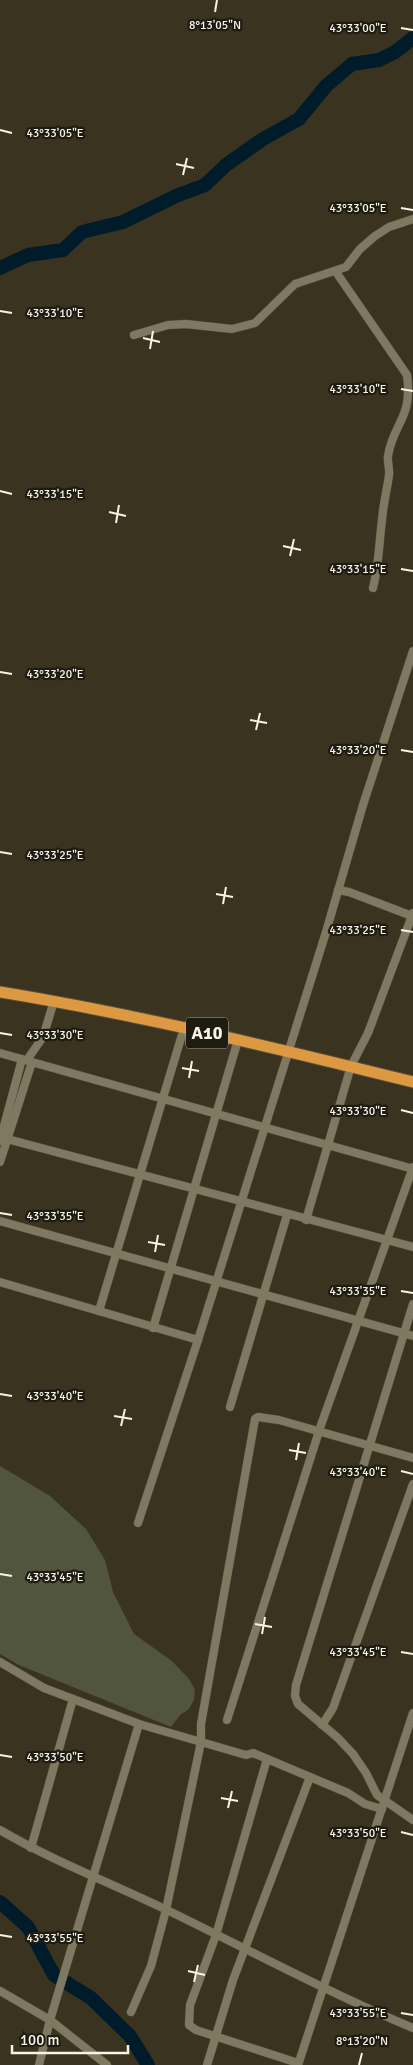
<svg xmlns="http://www.w3.org/2000/svg" width="413" height="2065" viewBox="0 0 413 2065" font-family="Signika,sans-serif">
  <style>
    .green { fill: #52553d }
    .lines { fill: none; stroke-linecap: round; stroke-linejoin: round }
    .river { stroke: #001c2a; stroke-width: 14 }
    .minor-casing { stroke: #544f3d; stroke-width: 9 }
    .highway-casing { stroke: #544f3d; stroke-width: 13 }
    .minor { stroke: #807962; stroke-width: 8 }
    .highway { stroke: #dc9942; stroke-width: 11 }
    .ticks { fill: none; stroke: #f7f3e6; stroke-width: 2 }
    .labels { text-anchor: middle; stroke-width: 4.5; stroke-linejoin: round; paint-order: stroke }
    .shield { fill: #1e1b12; stroke: #b6b2a6; stroke-width: 1 }
    .shield-label { font-size: 18px; font-weight: bold; fill: #f7f3e6 }
    .ticks-label { font-size: 12px; text-anchor: middle; fill: #f7f3e6; stroke: #1e1b12; stroke-width: 4.5; stroke-linejoin: round; paint-order: stroke }
  </style>
  <rect width="100%" height="100%" fill="#3a331f"/>
  <!-- green -->
  <path class="green" d="M0 1466 50 1496 86 1529 105 1560 113 1592 134 1634 172 1661 189 1679 195 1690 194 1700 188 1710 181 1714 171 1727 19 1665 0 1654Z"/>
  <g class="lines">
    <!-- river -->
    <g class="river">
      <path d="M0 268 28 255 63 250 82 232 123 222 176 196 205 185 226 165 263 139 299 119 326 86 352 64 379 60 395 52 413 38"/>
      <path d="M0 1902 28 1927 54 1975 91 1998 130 2036 148 2065"/>
    </g>
    <!-- minor casing -->
    <g class="minor-casing">
      <g id="minor">
        <path d="M336 272 407 375C413 419 393 423 388 456 387 462 390 469 389 475 387 490 383 505 382 520 379 543 379 565 373 588"/>
        <path d="M134 335 168 325 186 324 232 329 255 323 295 284 346 267 360 249 375 236 389 227 413 219"/>
        <path d="M338 890 349 892 412 916"/>
        <path d="M0 1053 413 1169"/>
        <path d="M27 1060 43 1037 54 1001"/>
        <path d="M0 1137 413 1247"/>
        <path d="M0 1141 22 1059"/>
        <path d="M0 1162 32 1062"/>
        <path d="M306 1220 351 1066 368 1033 413 913"/>
        <path d="M0 1221 413 1336"/>
        <path d="M0 1282 198 1340"/>
        <path d="M413 1304 296 1685 295 1696 298 1704 338 1738 353 1754 366 1773 377 1795 413 1820"/>
        <path d="M99 1311 184 1028"/>
        <path d="M153 1328 238 1040"/>
        <path d="M230 1407 287 1215"/>
        <path d="M138 1523 198 1340 326 932 363 805 413 651"/>
        <path d="M0 1662 44 1688 139 1724 246 1755 253 1753 348 1793 365 1804 382 1809"/>
        <path d="M227 1720 321 1425 413 1167"/>
        <path d="M322 1725 333 1708 413 1484"/>
        <path d="M267 1759 216 1935 190 2005 189 2025 196 2030 298 2063"/>
        <path d="M0 1830C53 1861 111 1883 167 1910 249 1950 329 1993 413 2028"/>
        <path d="M31 1848 73 1699"/>
        <path d="M0 1991 50 2020 107 2065"/>
        <path d="M131 2012 151 1966 166 1910 201 1742V1724L255 1419 258 1417 279 1420 413 1458"/>
        <path d="M39 2065 50 2020 139 1724"/>
        <path d="M207 2065 233 1980 310 1777"/>
        <path d="M298 2065 413 1713"/>
      </g>
    </g>
    <!-- highway casing -->
    <g class="highway-casing">
      <path id="highway" d="M0 992C139 1015 276 1048 413 1082"/>
    </g>
    <!-- minor -->
    <use href="#minor" class="minor"/>
    <!-- highway -->
    <use href="#highway" class="highway"/>
  </g>
  <!-- ticks -->
  <path class="ticks" d="M215 12 217 0M401 28 413 30M0 130 12 133M176 164 194 168M183 175 187 158M401 208 413 210M0 311 12 313M143 338 160 342M150 349 153 331M401 389 413 391M0 491 12 494M109 512 126 516M116 523 119 505M283 546 301 550M290 556 294 539M401 569 413 571M0 672 12 674M250 720 267 723M256 730 260 713M401 750 413 752M0 852 12 854M216 894 233 897M223 904 226 887M401 930 413 932M0 1033 12 1035M182 1068 199 1071M189 1078 192 1061M401 1110 413 1113M0 1213 12 1215M148 1242 165 1245M155 1252 158 1235M401 1291 413 1293M0 1394 12 1396M114 1416 132 1419M121 1426 125 1409M289 1450 306 1453M296 1460 299 1443M401 1471 413 1474M0 1574 12 1576M255 1624 272 1627M262 1634 265 1617M401 1652 413 1654M0 1755 12 1757M221 1798 238 1801M228 1808 232 1791M401 1832 413 1835M0 1935 12 1937M188 1971 205 1975M194 1982 198 1965M401 2013 413 2015M359 2065 362 2053"/>
  <g class="labels">
    <!-- shield labels -->
    <rect class="shield" x="186" y="1017.5" width="42" height="31" rx="4"/>
    <g class="shield-label">
      <text x="207" y="1039">A10</text>
    </g>
  </g>
  <g class="ticks-label">
    <text x="215" y="29">8°13'05"N</text>
    <text x="358" y="32">43°33'00"E</text>
    <text x="55" y="137">43°33'05"E</text>
    <text x="358" y="212">43°33'05"E</text>
    <text x="55" y="317">43°33'10"E</text>
    <text x="358" y="393">43°33'10"E</text>
    <text x="55" y="498">43°33'15"E</text>
    <text x="358" y="573">43°33'15"E</text>
    <text x="55" y="678">43°33'20"E</text>
    <text x="358" y="754">43°33'20"E</text>
    <text x="55" y="859">43°33'25"E</text>
    <text x="358" y="934">43°33'25"E</text>
    <text x="55" y="1039">43°33'30"E</text>
    <text x="358" y="1115">43°33'30"E</text>
    <text x="55" y="1220">43°33'35"E</text>
    <text x="358" y="1295">43°33'35"E</text>
    <text x="55" y="1400">43°33'40"E</text>
    <text x="358" y="1476">43°33'40"E</text>
    <text x="55" y="1581">43°33'45"E</text>
    <text x="358" y="1656">43°33'45"E</text>
    <text x="55" y="1761">43°33'50"E</text>
    <text x="358" y="1837">43°33'50"E</text>
    <text x="55" y="1942">43°33'55"E</text>
    <text x="358" y="2017">43°33'55"E</text>
    <text x="362" y="2045">8°13'20"N</text>
  </g>
  <!-- scale -->
  <path d="M12 2045v8h116v-8" fill="none" stroke="#f7f3e6" stroke-width="2.5"/>
  <text x="20" y="2045" font-size="15" fill="#f7f3e6" stroke="#1e1b12" stroke-width="4" paint-order="stroke">100 m</text>
</svg>
